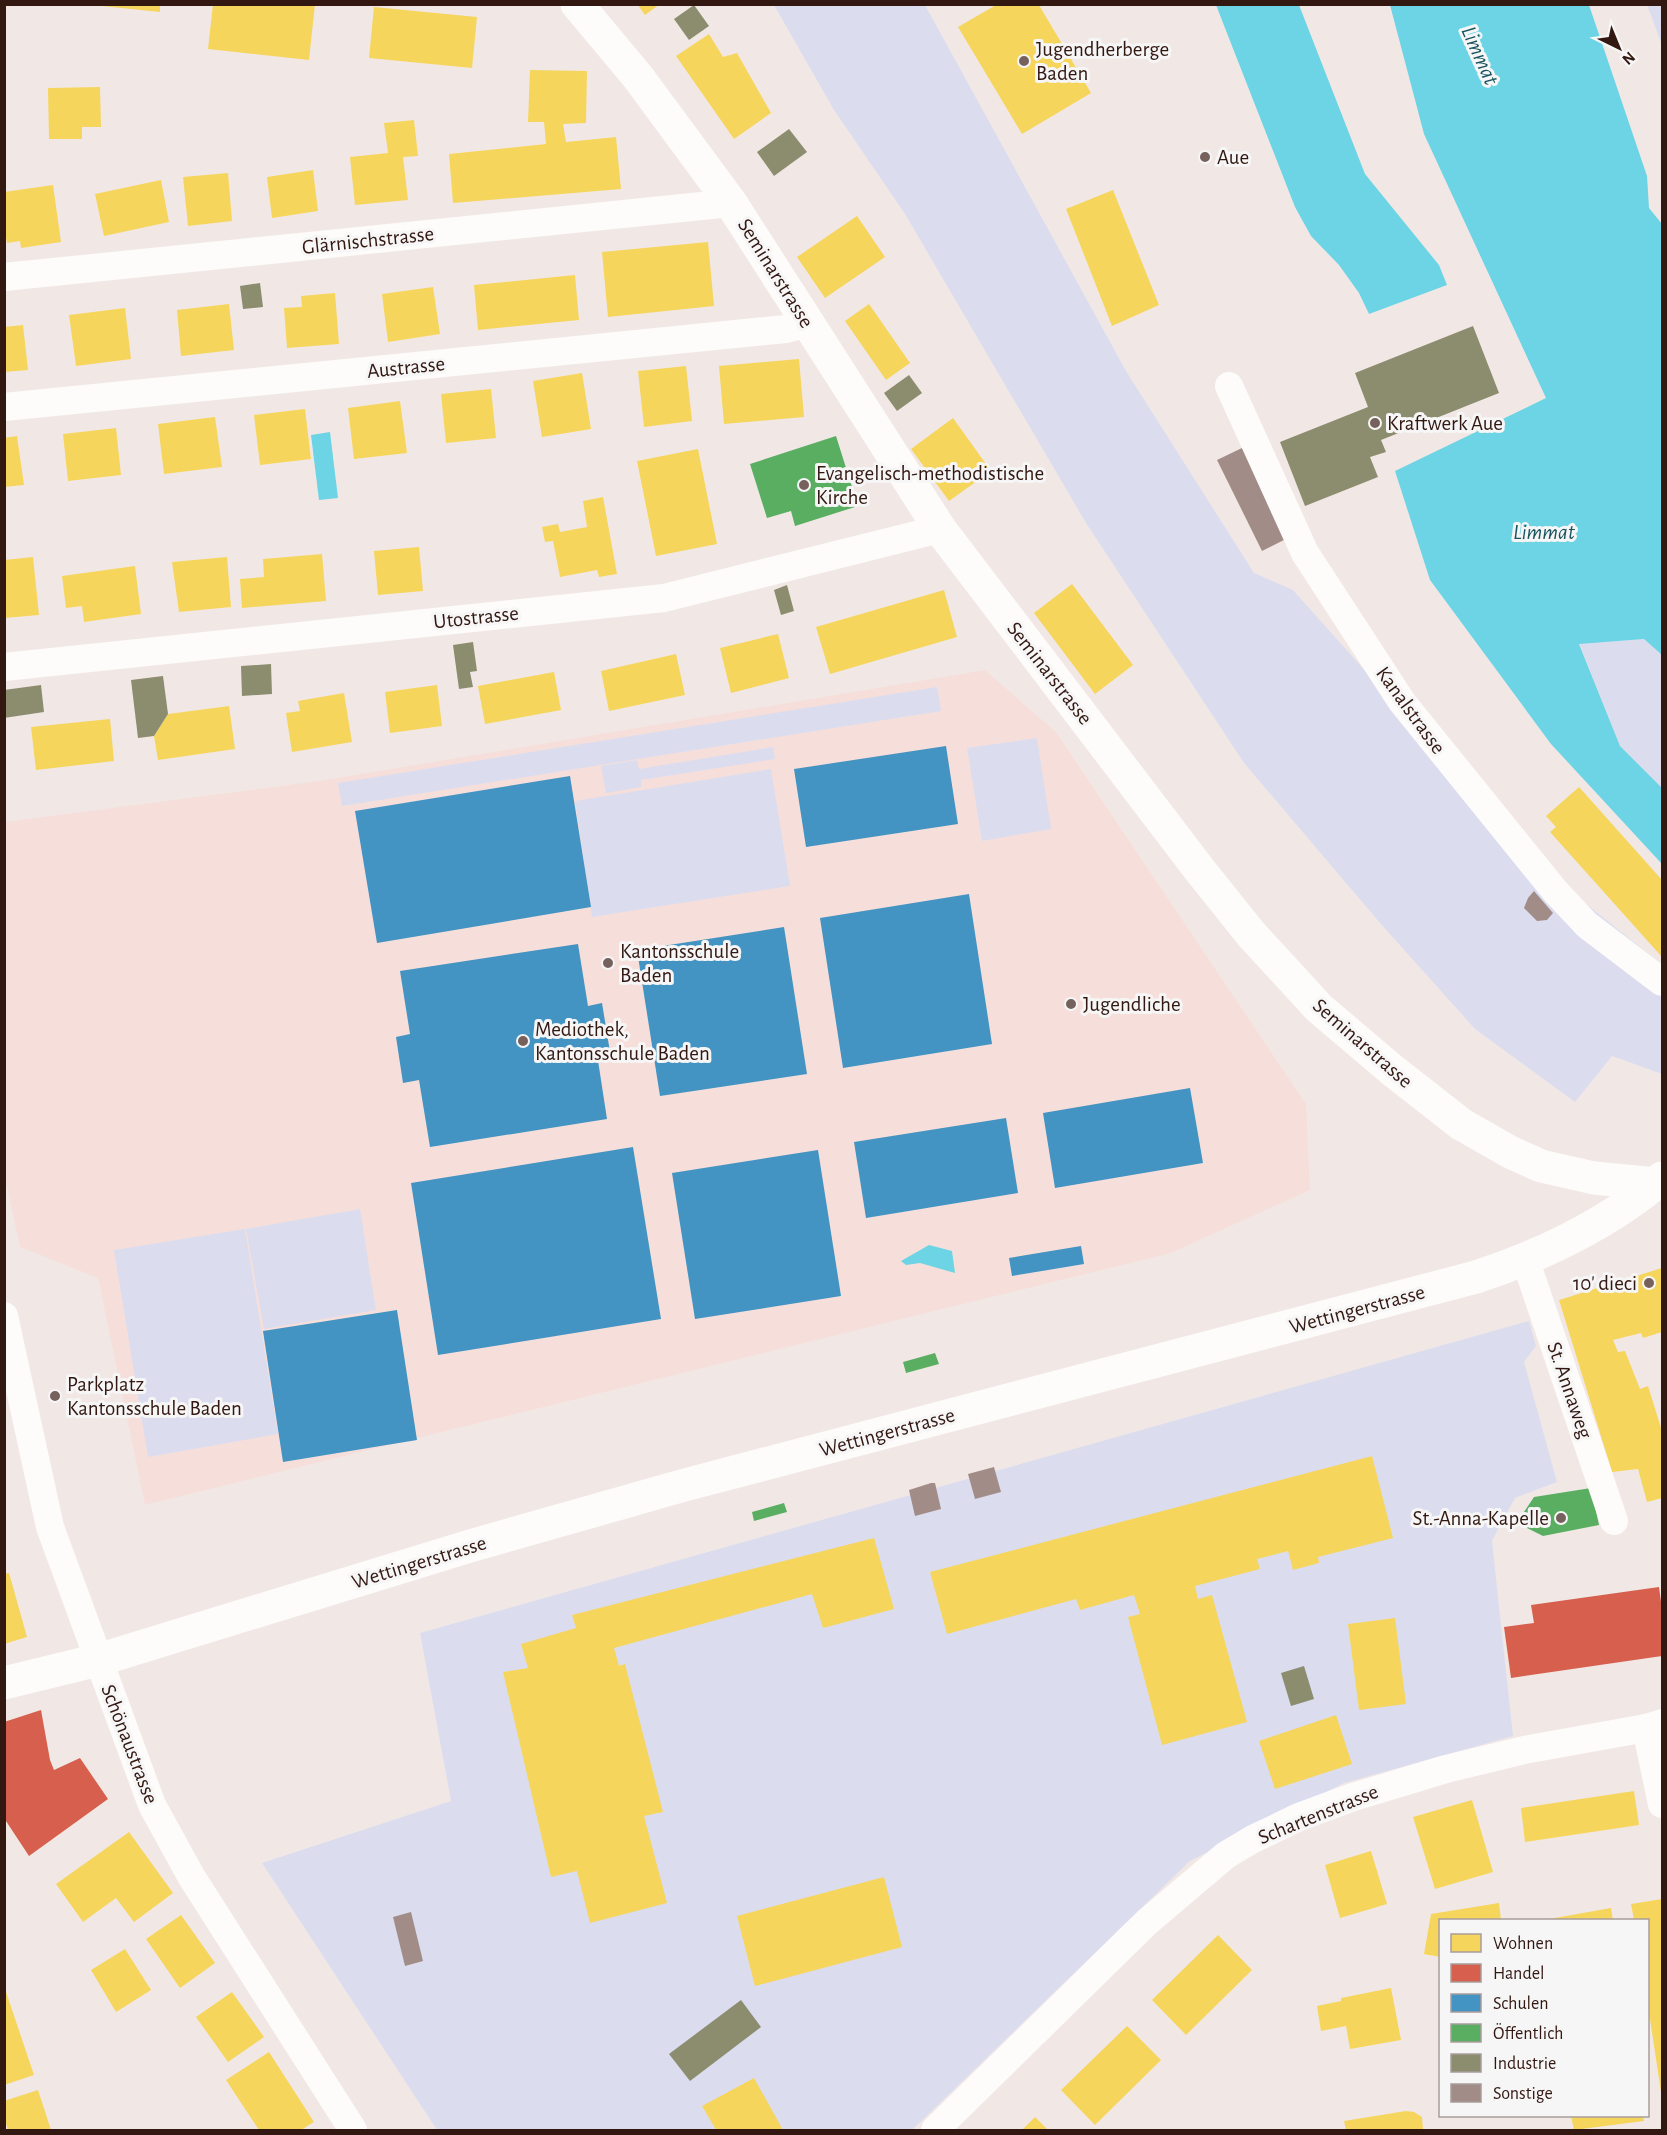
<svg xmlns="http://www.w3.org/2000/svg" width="1667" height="2135" viewBox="0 0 1667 2135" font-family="'Alegreya Sans',sans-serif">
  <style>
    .built { fill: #f6dfda }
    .green { fill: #dbddef }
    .water { fill: #6cd4e5 }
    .homes { fill: #f6d55c }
    .shops { fill: #d6604d }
    .schools { fill: #4393c3 }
    .public { fill: #5aae61 }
    .industry { fill: #8c8c6e }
    .building { fill: #a28c88 }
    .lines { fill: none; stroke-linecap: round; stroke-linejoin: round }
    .street { stroke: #fdfcfb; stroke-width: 28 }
    .secondary { stroke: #fdfcfb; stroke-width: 33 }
    .poi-dot { fill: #76615c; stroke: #f6f6f6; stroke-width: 2 }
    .labels { text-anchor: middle; stroke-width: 6; stroke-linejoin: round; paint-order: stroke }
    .poi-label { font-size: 21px; fill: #331812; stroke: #f6f6f6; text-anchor: start }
    .street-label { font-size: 21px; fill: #331812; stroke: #f6f6f6 }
    .water-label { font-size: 22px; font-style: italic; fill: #18545f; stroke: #f6f6f6 }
  </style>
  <rect width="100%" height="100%" fill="#f1e8e6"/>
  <!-- built -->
  <path class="built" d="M985 670 1056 732 1306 1104 1310 1190 1171 1253 145 1505 98 1278 20 1247 5 1178 4 822 319 781Z"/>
  <!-- green -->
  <g class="green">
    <path d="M774 5H925L1126 371 1254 573 1293 590 1435 749 1585 903 1662 965V1074L1612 1056 1575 1102 1475 1029 1380 923 1244 763 1086 523 905 214 834 110Z"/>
    <path d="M1647 5H1662V45Z"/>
    <path d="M1644 639 1662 655V788L1620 746 1579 643Z"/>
    <path d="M937 687 941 711 342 806 338 783Z"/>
    <path d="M1037 738 1051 829 982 841 967 748Z"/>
    <path d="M773 747 775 759 641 780V787L606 793 601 766 637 760 639 769Z"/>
    <path d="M771 769 790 886 592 917 575 801Z"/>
    <path d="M360 1209 376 1310 264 1329 246 1229Z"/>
    <path d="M245 1229 278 1434 148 1457 114 1250Z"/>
    <path d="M1529 1321 1536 1346 1524 1362 1557 1482 1515 1498 1492 1541 1513 1736 1344 1783 1190 1861 912 2130H437L262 1863 451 1801 420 1633Z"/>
  </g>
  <!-- water -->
  <g class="water">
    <path d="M1216 5H1299L1365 174 1439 265 1447 285 1369 314 1359 293 1339 265 1311 236 1295 207Z"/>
    <path d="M1390 5H1589L1647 176 1649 208 1662 224V655L1644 639 1579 644 1620 746 1662 788V864L1551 744 1430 580 1395 471 1546 398 1424 134Z"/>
    <path d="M330 432 338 498 319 500 311 435Z"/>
    <path d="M929 1245 952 1251 955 1273 920 1263 906 1265 901 1261Z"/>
  </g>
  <!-- homes -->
  <g class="homes">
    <path d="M102 4H160V12L102 6Z"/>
    <path d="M213 4H315L309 60 208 49Z"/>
    <path d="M637 4H660L645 15Z"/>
    <path d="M996 5H1039L1091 93 1022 134 958 27Z"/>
    <path d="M374 7 477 17 472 68 369 58Z"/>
    <path d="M709 34 723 57 737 53 771 113 734 139 676 56Z"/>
    <path d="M530 70 587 71 586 123 563 124 566 142 616 137 621 189 453 203 449 154 546 144 544 122H528Z"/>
    <path d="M100 87 101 127H82V139H49L48 88Z"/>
    <path d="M414 120 418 156 403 157 408 200 355 205 350 157 388 153 384 123Z"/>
    <path d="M313 170 318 211 272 218 267 177Z"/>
    <path d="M228 173 232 221 188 226 183 177Z"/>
    <path d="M161 180 169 222 104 236 95 194Z"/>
    <path d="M53 185 61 242 21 248 20 241 7 243 4 225V192Z"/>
    <path d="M1113 190 1159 305 1112 326 1066 209Z"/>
    <path d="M857 216 885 257 825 298 797 257Z"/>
    <path d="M708 242 714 306 608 317 602 252Z"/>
    <path d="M575 275 579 320 478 330 474 285Z"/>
    <path d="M433 287 440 334 388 342 382 294Z"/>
    <path d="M335 293 339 344 287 348 284 308 302 307 301 296Z"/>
    <path d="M229 304 234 350 181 356 177 310Z"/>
    <path d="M869 304 910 363 886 380 845 321Z"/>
    <path d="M125 308 131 359 76 366 69 315Z"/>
    <path d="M23 325 28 370 4 372V327Z"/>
    <path d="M799 359 804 417 724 424 719 366Z"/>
    <path d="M686 366 692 421 644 427 638 371Z"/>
    <path d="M582 373 591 429 542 437 533 381Z"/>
    <path d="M491 389 496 438 446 443 441 394Z"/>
    <path d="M400 401 407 453 354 459 348 408Z"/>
    <path d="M305 409 311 459 260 465 254 415Z"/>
    <path d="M215 417 222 467 164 474 158 424Z"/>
    <path d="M953 418 991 471 949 501 911 449Z"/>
    <path d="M116 428 121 475 68 481 63 434Z"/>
    <path d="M17 436 24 485 4 487V438Z"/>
    <path d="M698 449 717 544 656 556 637 461Z"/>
    <path d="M603 497 617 574 599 577 597 570 560 577 553 541 545 542 542 527 558 524 560 532 587 527 583 501Z"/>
    <path d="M419 547 423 591 378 595 374 551Z"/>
    <path d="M322 554 326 601 242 608 240 579 264 577 263 559Z"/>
    <path d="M33 557 39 615 4 618V560Z"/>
    <path d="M227 557 231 607 179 612 172 562Z"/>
    <path d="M135 566 141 614 84 622 82 606 66 608 62 576Z"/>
    <path d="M1072 584 1133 665 1095 694 1034 613Z"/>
    <path d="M944 590 957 637 830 674 816 627Z"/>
    <path d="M778 634 789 678 731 693 720 648Z"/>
    <path d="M676 654 685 695 609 711 601 671Z"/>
    <path d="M554 672 561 710 485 724 478 686Z"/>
    <path d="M437 685 442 726 390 733 385 692Z"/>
    <path d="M344 693 352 742 292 752 286 713 300 711 298 701Z"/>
    <path d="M229 706 235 749 158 760 154 736 168 714Z"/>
    <path d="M110 719 114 761 36 770 31 727Z"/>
    <path d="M1579 787 1662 880V957L1550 832 1556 827 1546 816Z"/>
    <path d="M1662 1268V1332L1643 1338 1641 1333 1613 1340 1618 1352 1625 1351 1640 1389 1648 1386 1662 1431V1498L1647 1502 1638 1469 1612 1472 1559 1300Z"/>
    <path d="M1372 1456 1393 1538 1318 1557 1319 1563 1293 1570 1288 1551 1257 1559 1260 1569 1195 1586 1198 1599 1212 1595 1247 1722 1162 1745 1128 1617 1140 1614 1134 1595 1080 1610 1076 1599 947 1634 930 1572Z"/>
    <path d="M874 1538 894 1609 823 1628 812 1594 614 1648 619 1666 625 1664 663 1812 644 1816 667 1903 590 1923 577 1871 551 1877 503 1672 528 1668 521 1644 576 1628 572 1615Z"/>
    <path d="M9 1573 27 1637 4 1644V1574Z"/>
    <path d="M1395 1618 1406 1704 1359 1710 1348 1624Z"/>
    <path d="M1336 1715 1352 1764 1275 1789 1259 1741Z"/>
    <path d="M1634 1791 1639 1825 1525 1842 1521 1808Z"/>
    <path d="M1472 1800 1493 1872 1435 1889 1413 1817Z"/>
    <path d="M129 1832 173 1893 134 1922 116 1898 83 1922 56 1884Z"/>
    <path d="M1371 1851 1387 1904 1340 1918 1325 1865Z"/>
    <path d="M884 1877 902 1947 755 1986 737 1916Z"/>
    <path d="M1662 1899V2091L1661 2092 1648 2006V1920H1634L1631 1904Z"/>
    <path d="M1499 1903 1501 1920H1440V1957L1424 1954 1431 1914Z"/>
    <path d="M1611 1908 1613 1920H1549V1919Z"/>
    <path d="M181 1915 215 1963 180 1988 146 1939Z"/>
    <path d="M1218 1935 1252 1970 1186 2035 1152 2000Z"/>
    <path d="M125 1949 151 1990 116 2012 91 1970Z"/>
    <path d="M4 1986 34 2075 4 2085Z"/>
    <path d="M1391 1988 1401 2040 1350 2049 1346 2026 1321 2031 1317 2006 1341 2001V1998Z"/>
    <path d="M232 1992 264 2037 228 2062 196 2017Z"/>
    <path d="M1127 2026 1161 2060 1095 2125 1061 2090Z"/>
    <path d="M269 2052 314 2122 301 2130H259L226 2080Z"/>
    <path d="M754 2078 783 2130H716L702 2106Z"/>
    <path d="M38 2090 51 2130H8L4 2118V2101Z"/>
    <path d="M1406 2111 1414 2112 1422 2117 1423 2130H1346L1344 2121Z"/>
    <path d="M1571 2116H1643L1644 2121 1574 2130Z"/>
    <path d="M1035 2117 1048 2130H1022Z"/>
  </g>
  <!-- shops -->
  <g class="shops">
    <path d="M1659 1587 1662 1609V1656L1511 1678 1504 1627 1534 1623 1531 1605Z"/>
    <path d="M41 1710 50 1760 54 1770 80 1758 108 1799 29 1856 4 1818V1722Z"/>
  </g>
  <!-- schools -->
  <g class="schools">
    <path d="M946 746 958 824 806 847 794 769Z"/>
    <path d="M570 776 591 907 377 943 355 811Z"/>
    <path d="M969 894 992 1044 843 1068 820 918Z"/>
    <path d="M784 927 807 1074 660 1096 637 950Z"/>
    <path d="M578 944 588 1006 602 1003 610 1052 597 1054 607 1119 430 1147 419 1080 403 1083 396 1037 410 1034 400 971Z"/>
    <path d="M1190 1088 1203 1163 1055 1188 1043 1113Z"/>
    <path d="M1006 1118 1018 1193 866 1218 854 1142Z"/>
    <path d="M633 1147 661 1319 438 1355 411 1183Z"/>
    <path d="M818 1150 841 1296 695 1319 672 1173Z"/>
    <path d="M1081 1246 1084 1264 1012 1276 1009 1258Z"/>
    <path d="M397 1310 417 1440 283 1462 263 1331Z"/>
  </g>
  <!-- public -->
  <g class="public">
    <path d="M836 436 858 506 795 526 791 511 767 518 750 464Z"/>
    <path d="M935 1353 939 1364 906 1373 903 1362Z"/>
    <path d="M1591 1488 1599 1525 1543 1536 1527 1528 1524 1512 1534 1497Z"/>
    <path d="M784 1503 787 1512 754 1521 752 1512Z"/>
  </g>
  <!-- industry -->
  <g class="industry">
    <path d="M694 5 709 26 689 40 674 19Z"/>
    <path d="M789 129 807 152 774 176 757 152Z"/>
    <path d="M260 283 263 307 243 309 240 286Z"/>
    <path d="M1473 326 1499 393 1381 440 1386 452 1370 457 1378 477 1305 506 1280 442 1368 407 1355 373Z"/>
    <path d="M909 375 922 393 897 411 884 393Z"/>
    <path d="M787 585 794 611 781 615 774 590Z"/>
    <path d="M473 642 477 671 470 672 473 687 459 689 453 645Z"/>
    <path d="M271 664 272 694 242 696 241 666Z"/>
    <path d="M163 676 168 714 154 736 138 738 131 680Z"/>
    <path d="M41 685 44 712 4 718V690Z"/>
    <path d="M1304 1666 1314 1699 1291 1706 1281 1673Z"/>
    <path d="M741 2000 761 2027 690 2081 669 2054Z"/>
  </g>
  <!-- building -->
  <g class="building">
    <path d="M1244 447 1290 537 1262 551 1217 460Z"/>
    <path d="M1534 891 1553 913 1547 920 1537 921 1524 908 1528 898Z"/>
    <path d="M994 1467 1001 1492 975 1499 968 1474Z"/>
    <path d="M931 1483H935L941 1509 915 1516 909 1490Z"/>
    <path d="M411 1912 423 1961 405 1966 393 1917Z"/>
  </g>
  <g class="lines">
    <!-- street -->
    <g class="street">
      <path d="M4 277 731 203"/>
      <path d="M1229 386 1305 553 1402 702 1555 891 1587 925 1662 982"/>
      <path d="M4 407 786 329 807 323"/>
      <path d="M4 667 664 598 940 529"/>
      <path d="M1525 1259 1614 1521"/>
      <path d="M4 1316 50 1527 152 1805 191 1876 353 2130"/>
      <path d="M1646 1728 1662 1804"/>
      <path d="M935 2130 1147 1922 1226 1855 1253 1839 1299 1817 1353 1797 1446 1769 1524 1750 1646 1728 1662 1723"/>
    </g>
    <!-- secondary -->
    <g class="secondary">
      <path d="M577 4 638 77 731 203 940 529 1199 869 1251 934 1319 1008 1392 1070 1461 1124 1510 1152 1541 1166 1594 1178 1656 1184"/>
      <path d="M4 1683 98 1660 470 1546 681 1486 1476 1277C1543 1255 1608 1224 1662 1178"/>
    </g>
  </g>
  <!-- markers -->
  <g class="poi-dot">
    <circle cx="1024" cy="61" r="6"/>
    <circle cx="1205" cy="157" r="6"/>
    <circle cx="1375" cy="423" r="6"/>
    <circle cx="804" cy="485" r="6"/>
    <circle cx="608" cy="963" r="6"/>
    <circle cx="1071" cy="1004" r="6"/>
    <circle cx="523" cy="1041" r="6"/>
    <circle cx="1649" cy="1283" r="6"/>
    <circle cx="55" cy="1396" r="6"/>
    <circle cx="1561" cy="1518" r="6"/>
  </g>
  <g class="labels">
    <!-- poi labels -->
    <g class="poi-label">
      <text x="1036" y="56">Jugendherberge<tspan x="1036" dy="24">Baden</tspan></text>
      <text x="1217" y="164">Aue</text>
      <text x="1387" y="430">Kraftwerk Aue</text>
      <text x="816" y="480">Evangelisch-methodistische<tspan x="816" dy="24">Kirche</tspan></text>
      <text x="620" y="958">Kantonsschule<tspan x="620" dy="24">Baden</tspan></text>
      <text x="1083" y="1011">Jugendliche</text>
      <text x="535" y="1036">Mediothek,<tspan x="535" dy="24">Kantonsschule Baden</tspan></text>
      <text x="1637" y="1290" text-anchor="end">10' dieci</text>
      <text x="67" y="1391">Parkplatz<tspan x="67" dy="24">Kantonsschule Baden</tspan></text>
      <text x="1549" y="1525" text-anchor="end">St.-Anna-Kapelle</text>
    </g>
    <!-- street labels -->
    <g class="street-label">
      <text transform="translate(368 240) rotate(-6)" y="7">Glärnischstrasse</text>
      <text transform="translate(776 273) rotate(58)" y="7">Seminarstrasse</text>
      <text transform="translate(406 367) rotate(-6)" y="7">Austrasse</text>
      <text transform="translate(476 617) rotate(-6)" y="7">Utostrasse</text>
      <text transform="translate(1050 673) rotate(52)" y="7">Seminarstrasse</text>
      <text transform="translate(1411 710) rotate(54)" y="7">Kanalstrasse</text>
      <text transform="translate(1363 1043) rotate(41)" y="7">Seminarstrasse</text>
      <text transform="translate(1357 1309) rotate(-15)" y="7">Wettingerstrasse</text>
      <text transform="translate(1570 1390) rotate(71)" y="7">St. Annaweg</text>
      <text transform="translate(887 1432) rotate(-15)" y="7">Wettingerstrasse</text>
      <text transform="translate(419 1562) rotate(-17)" y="7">Wettingerstrasse</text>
      <text transform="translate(130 1744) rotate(69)" y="7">Schönaustrasse</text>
      <text transform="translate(1318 1814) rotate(-22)" y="7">Schartenstrasse</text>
    </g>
    <!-- water labels -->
    <g class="water-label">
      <text transform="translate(1481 55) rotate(66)" y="8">Limmat</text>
      <text x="1544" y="539">Limmat</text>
    </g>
  </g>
  <!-- border -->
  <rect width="1667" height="2135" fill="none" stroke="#331812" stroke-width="12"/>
  <!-- legend -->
  <rect x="1439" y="1919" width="210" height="198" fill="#f6f6f6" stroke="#a89d9b" stroke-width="1.5"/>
  <rect x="1451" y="1934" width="30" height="18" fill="#f6d55c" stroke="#a89d9b" stroke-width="1.5"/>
  <text x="1493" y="1949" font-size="18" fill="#331812">Wohnen</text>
  <rect x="1451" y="1964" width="30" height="18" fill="#d6604d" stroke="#a89d9b" stroke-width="1.5"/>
  <text x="1493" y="1979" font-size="18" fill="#331812">Handel</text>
  <rect x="1451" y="1994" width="30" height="18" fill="#4393c3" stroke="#a89d9b" stroke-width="1.5"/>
  <text x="1493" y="2009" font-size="18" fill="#331812">Schulen</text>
  <rect x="1451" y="2024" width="30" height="18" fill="#5aae61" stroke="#a89d9b" stroke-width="1.5"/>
  <text x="1493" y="2039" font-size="18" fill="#331812">Öffentlich</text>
  <rect x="1451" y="2054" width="30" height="18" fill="#8c8c6e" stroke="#a89d9b" stroke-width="1.5"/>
  <text x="1493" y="2069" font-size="18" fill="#331812">Industrie</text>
  <rect x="1451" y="2084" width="30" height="18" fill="#a28c88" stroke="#a89d9b" stroke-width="1.5"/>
  <text x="1493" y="2099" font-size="18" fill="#331812">Sonstige</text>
  <!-- north arrow -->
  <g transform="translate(1619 48) rotate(137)" stroke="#f6f6f6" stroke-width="4.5" paint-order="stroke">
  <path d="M0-4.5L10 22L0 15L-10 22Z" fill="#331812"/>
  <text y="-9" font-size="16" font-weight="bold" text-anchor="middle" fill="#331812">N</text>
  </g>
</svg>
